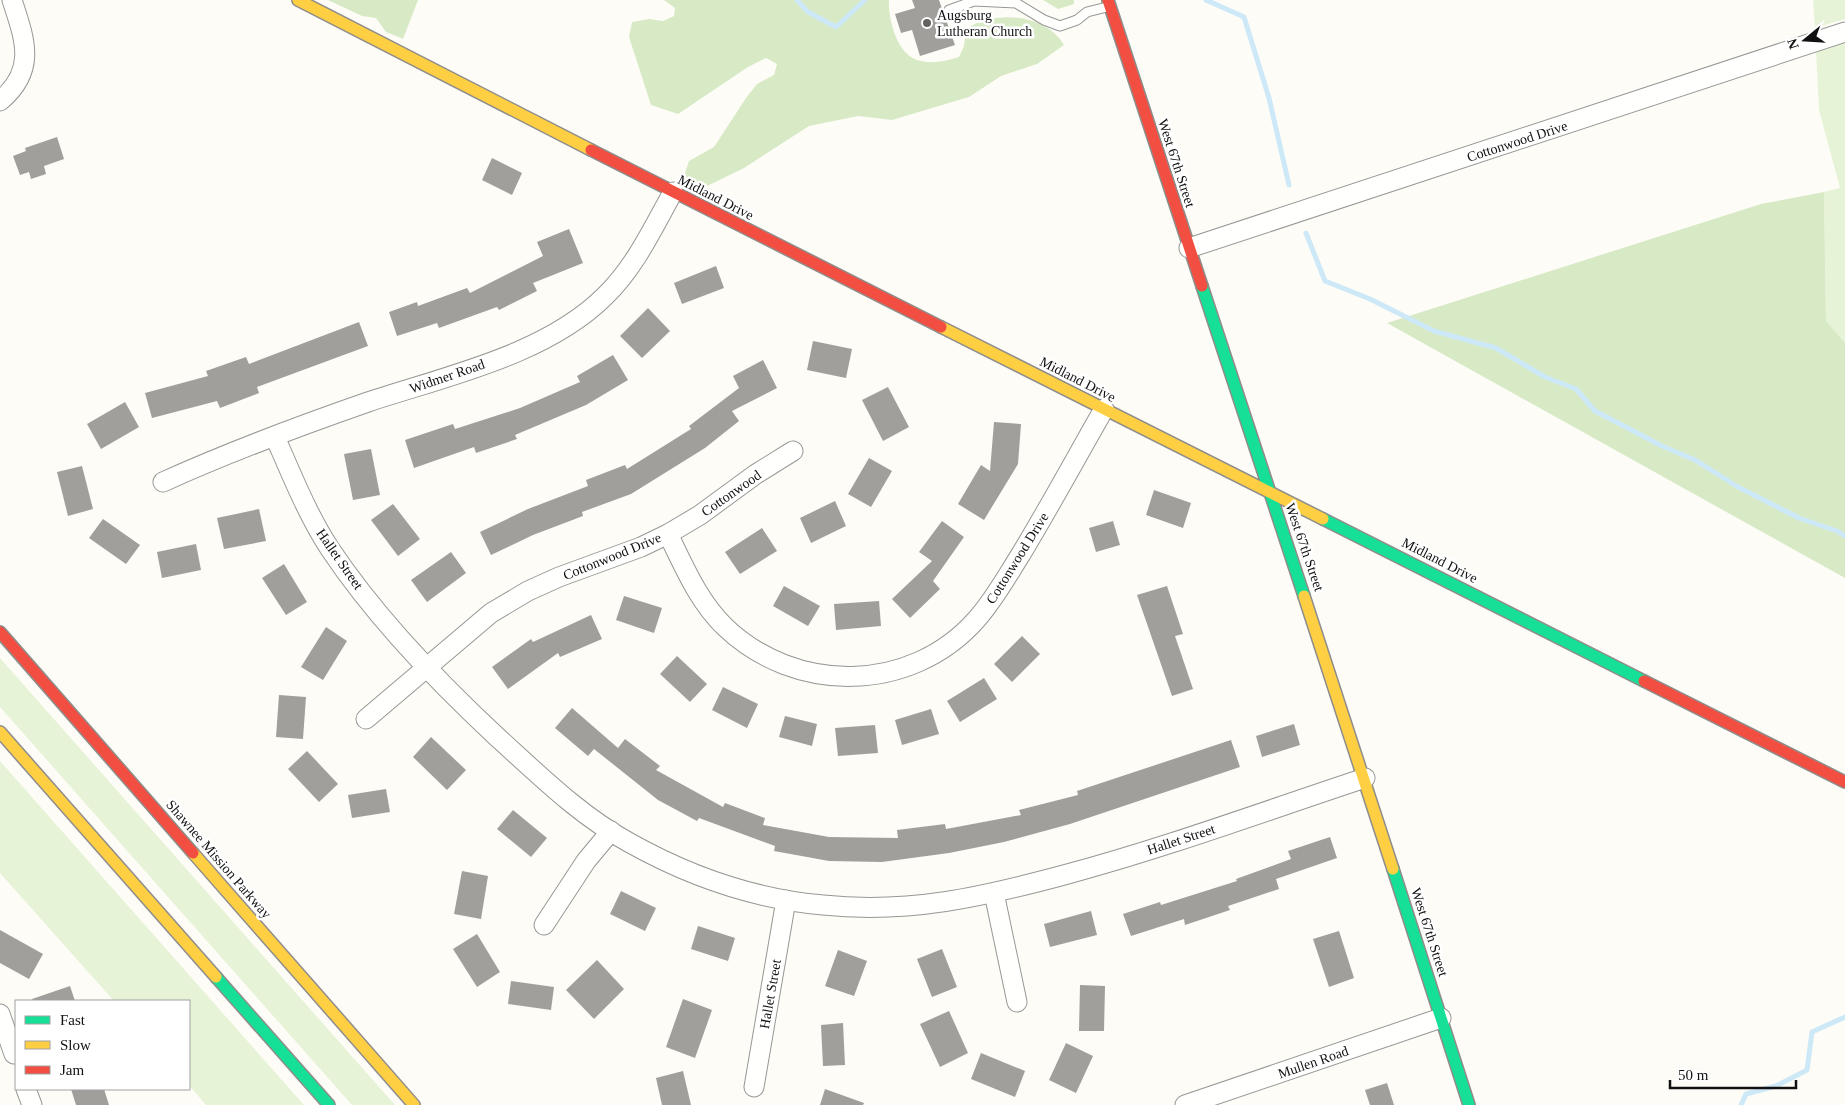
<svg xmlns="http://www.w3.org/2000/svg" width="1845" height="1105" viewBox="0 0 1845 1105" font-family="'Times New Roman',serif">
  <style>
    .green { fill: #e7f3d7 }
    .forest { fill: #d8eac5 }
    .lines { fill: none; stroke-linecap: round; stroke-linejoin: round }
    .stream { stroke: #cde8f7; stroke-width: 5 }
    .building { fill: #a19f9c }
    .lane-casing { stroke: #979795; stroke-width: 11 }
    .street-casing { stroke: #979795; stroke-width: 21 }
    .fast-casing { stroke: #8e8d8b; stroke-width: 14 }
    .slow-casing { stroke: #8e8d8b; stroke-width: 14 }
    .jam-casing { stroke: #8e8d8b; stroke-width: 14 }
    .lane { stroke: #fffffe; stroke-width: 9 }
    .street { stroke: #fffffe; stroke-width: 19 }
    .fast { stroke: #16e098; stroke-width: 11 }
    .slow { stroke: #ffcf43; stroke-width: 11 }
    .jam { stroke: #f24e42; stroke-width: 11 }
    .poi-dot { fill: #646362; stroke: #fff; stroke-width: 2 }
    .labels { text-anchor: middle; stroke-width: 5; stroke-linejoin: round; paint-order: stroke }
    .poi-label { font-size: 14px; fill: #111; stroke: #fff; text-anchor: start }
    .street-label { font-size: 14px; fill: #111; stroke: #fff }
  </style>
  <rect width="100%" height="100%" fill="#fdfcf7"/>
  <!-- green -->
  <g class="green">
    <path d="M1813 0H1845V19L1815 28Z"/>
    <path d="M1845 41V343L1826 321 1824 192 1840 188 1819 110 1816 51Z"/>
    <path d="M0 658 395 1105H352L0 707Z"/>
    <path d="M0 761 304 1105H206L189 1085V1001H114L0 873Z"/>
  </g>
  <!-- forest -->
  <g class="forest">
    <path d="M328 0H418L403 39 386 32 376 18 362 16Z"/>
    <path d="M664 0H889C888 19 897 57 921 61 934 64 946 61 959 57L964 46 966 29C994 10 1045 13 1064 45L1037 64 1001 76 969 97 892 120 858 116 809 126 744 168 703 188 689 184 685 173 689 161 714 147 746 98 757 84 774 75 777 64 766 58 748 67 678 114 651 105 629 37 632 22 649 19 663 21 674 16 675 8Z"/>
    <path d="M1043 0H1074V4L1058 9Z"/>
    <path d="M1824 192 1826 321 1845 343V578L1387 323 1761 204Z"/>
  </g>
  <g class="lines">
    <!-- stream -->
    <g class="stream">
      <path d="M797 0 808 12 836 27 865 0"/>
      <path d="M1206 0 1244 17 1269 98 1289 185"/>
      <path d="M1306 233 1325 281 1370 299 1434 331 1496 348 1545 377 1576 389 1595 411 1662 446 1695 460 1738 487 1799 518 1837 531 1845 536"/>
      <path d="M1741 1105 1746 1094 1776 1086 1807 1070 1812 1032 1845 1017"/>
    </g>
  </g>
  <!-- building -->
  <g class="building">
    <path d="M912 0H939L955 45 920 56 912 30 901 33 895 14 915 8Z"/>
    <path d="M57 137 64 159 44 166 46 174 31 179 29 172 20 175 13 156 26 151 25 148Z"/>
    <path d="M492 158 522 173 512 195 482 180Z"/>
    <path d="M569 229 583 263 533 283 537 291 499 310 497 307 439 328 437 323 397 336 389 312 417 302 418 306 467 288 470 293 543 256 537 242Z"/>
    <path d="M716 266 724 288 682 304 674 283Z"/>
    <path d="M648 308 670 331 642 358 620 336Z"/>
    <path d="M359 322 368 346 257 387 259 393 220 408 217 401 152 418 145 393 208 376 206 371 246 357 249 364Z"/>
    <path d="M813 341 852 349 846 378 807 370Z"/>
    <path d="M613 355 628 380 586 405 515 435 517 439 476 453 474 447 414 468 405 440 453 424 455 429 520 408 580 382 577 376Z"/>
    <path d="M763 360 777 388 732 411 739 421 705 448 631 494 582 512 583 516 533 535 491 555 480 532 528 509 588 486 586 480 625 465 627 469 691 429 689 426 739 388 733 376Z"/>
    <path d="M888 387 909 427 883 441 862 400Z"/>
    <path d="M125 402 139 427 101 449 87 424Z"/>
    <path d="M994 422 1021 424 1018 464 984 520 958 504 981 465 990 471Z"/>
    <path d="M371 449 380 495 353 500 344 454Z"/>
    <path d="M869 458 892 471 871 507 848 494Z"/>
    <path d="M82 466 93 509 68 516 57 472Z"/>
    <path d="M1154 490 1191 503 1183 528 1146 515Z"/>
    <path d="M835 501 846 526 811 543 800 518Z"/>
    <path d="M393 504 420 539 398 556 371 520Z"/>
    <path d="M259 509 266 541 224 549 217 518Z"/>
    <path d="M103 519 140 545 126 564 89 538Z"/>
    <path d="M942 521 964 537 933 581 940 589 910 618 892 599 932 561 919 552Z"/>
    <path d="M1113 521 1120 545 1096 552 1089 528Z"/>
    <path d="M762 528 777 551 740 574 725 552Z"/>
    <path d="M196 544 201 570 162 578 157 552Z"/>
    <path d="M451 552 466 573 427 602 411 580Z"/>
    <path d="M284 564 307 602 286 615 262 578Z"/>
    <path d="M784 586 820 606 808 626 773 606Z"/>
    <path d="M1167 586 1183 634 1175 636 1193 689 1172 696 1137 595Z"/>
    <path d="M624 596 662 608 654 633 616 620Z"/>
    <path d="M879 601 881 626 836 630 834 604Z"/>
    <path d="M591 615 602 639 560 657 558 653 508 689 492 667 531 639 533 642Z"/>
    <path d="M326 627 347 641 323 680 301 667Z"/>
    <path d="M1022 636 1040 654 1012 682 994 664Z"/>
    <path d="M677 656 707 684 690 702 660 674Z"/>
    <path d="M984 678 997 699 960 722 947 701Z"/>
    <path d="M723 687 758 704 747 728 712 710Z"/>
    <path d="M279 695 306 697 303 739 276 737Z"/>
    <path d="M572 708 618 748 625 739 660 766 656 770 723 807 725 803 765 818 763 825 829 837 898 838 897 830 945 824 946 829 1021 815 1019 810 1078 795 1077 791 1231 740 1240 767 1070 824 1004 842 949 853 882 862 829 861 774 851 775 846 699 818 697 821 658 800 594 749 588 756 555 728Z"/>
    <path d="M931 709 939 734 902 745 895 720Z"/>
    <path d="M785 716 817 724 812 746 779 737Z"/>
    <path d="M1294 724 1300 745 1262 757 1256 736Z"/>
    <path d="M875 725 878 753 838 756 835 728Z"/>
    <path d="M431 737 466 770 447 790 413 757Z"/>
    <path d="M307 751 338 784 319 802 288 769Z"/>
    <path d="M386 789 390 812 352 818 348 795Z"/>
    <path d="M513 810 547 838 531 857 497 829Z"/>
    <path d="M1330 837 1337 858 1276 879 1279 889 1228 906 1230 910 1185 925 1184 919 1131 936 1123 914 1160 902 1161 905 1237 881 1236 879 1291 859 1288 851Z"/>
    <path d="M462 871 488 876 481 919 454 914Z"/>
    <path d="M621 891 656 908 645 931 610 914Z"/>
    <path d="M1091 911 1097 935 1050 947 1044 924Z"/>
    <path d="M698 926 735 938 728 961 691 949Z"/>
    <path d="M0 930 43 954 29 979 0 963Z"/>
    <path d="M1339 931 1354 978 1329 987 1313 939Z"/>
    <path d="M477 934 500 972 477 987 453 949Z"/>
    <path d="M942 949 957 987 932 997 917 959Z"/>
    <path d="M838 950 867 961 854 996 825 986Z"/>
    <path d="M597 960 624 989 594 1019 566 990Z"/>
    <path d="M511 981 554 987 551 1010 508 1004Z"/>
    <path d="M1080 985 1105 986 1104 1031H1079Z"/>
    <path d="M70 986 75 1001H33L32 999Z"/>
    <path d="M683 999 712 1010 695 1058 666 1047Z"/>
    <path d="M949 1011 968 1053 940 1067 920 1024Z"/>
    <path d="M843 1023 845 1065 823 1066 821 1025Z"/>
    <path d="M1066 1043 1093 1056 1076 1093 1049 1080Z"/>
    <path d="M981 1053 1025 1071 1015 1097 971 1079Z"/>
    <path d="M683 1071 691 1105H662L656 1078Z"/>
    <path d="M1387 1083 1394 1105H1370L1365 1090Z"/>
    <path d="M71 1089H104L109 1105H76Z"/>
    <path d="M825 1089 864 1103 863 1105H820Z"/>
  </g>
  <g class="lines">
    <!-- lane casing -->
    <g class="lane-casing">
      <path id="lane" d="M949 10 974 1 1016 3 1044 20 1060 26 1077 20 1087 12 1107 7"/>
    </g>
    <!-- street casing -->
    <g class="street-casing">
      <g id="street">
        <path d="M0 101C37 70 25 40 12 0"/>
        <path d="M1189 248 1845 32"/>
        <path d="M275 437C292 475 307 514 330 549 376 618 436 680 496 736 538 774 580 816 630 843 689 876 755 899 823 905 909 914 982 897 1064 875 1165 848 1265 811 1365 778"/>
        <path d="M163 482C229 452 299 426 368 402 446 376 546 355 605 296 635 267 653 228 673 192"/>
        <path d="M668 534C684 566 698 601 725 627 795 694 910 694 976 620 994 600 1007 576 1021 554 1050 506 1076 458 1104 409"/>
        <path d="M366 719 491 613 528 591 559 577 641 547 668 534 700 515 756 474 793 451"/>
        <path d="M994 893 1017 1002"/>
        <path d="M544 925 586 861 611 831"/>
        <path d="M0 1014 14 1054"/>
        <path d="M754 1087 786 900"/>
        <path d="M26 1089 32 1105"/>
        <path d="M1185 1105 1441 1018"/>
      </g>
    </g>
    <!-- fast casing -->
    <g class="fast-casing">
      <g id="fast">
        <path d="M1202 286 1304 596"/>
        <path d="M1323 519 1644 681"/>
        <path d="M1393 869 1469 1105"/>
        <path d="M216 977 329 1105"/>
      </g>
    </g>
    <!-- slow casing -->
    <g class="slow-casing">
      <g id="slow">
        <path d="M298 0 591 150"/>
        <path d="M941 327 1323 519"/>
        <path d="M1304 596 1393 869"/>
        <path d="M0 732 216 977"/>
        <path d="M193 853 414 1105"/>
      </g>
    </g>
    <!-- jam casing -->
    <g class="jam-casing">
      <g id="jam">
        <path d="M1108 0 1202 286"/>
        <path d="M591 150 941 327"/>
        <path d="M0 632 193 853"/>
        <path d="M1644 681 1845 782"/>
      </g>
    </g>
    <!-- lane -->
    <use href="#lane" class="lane"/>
    <!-- street -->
    <use href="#street" class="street"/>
    <!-- fast -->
    <use href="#fast" class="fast"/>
    <!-- slow -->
    <use href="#slow" class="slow"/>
    <!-- jam -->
    <use href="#jam" class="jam"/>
  </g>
  <!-- markers -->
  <circle class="poi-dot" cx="927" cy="23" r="5"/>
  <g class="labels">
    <!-- poi labels -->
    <g class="poi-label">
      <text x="937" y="20">Augsburg<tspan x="937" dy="16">Lutheran Church</tspan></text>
    </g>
    <!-- street labels -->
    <g class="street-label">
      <text transform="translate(1517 141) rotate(-18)" y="5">Cottonwood Drive</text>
      <text transform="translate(1177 163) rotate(72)" y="5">West 67th Street</text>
      <text transform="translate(716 197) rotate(27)" y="5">Midland Drive</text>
      <text transform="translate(447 376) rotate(-19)" y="5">Widmer Road</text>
      <text transform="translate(1078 379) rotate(27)" y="5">Midland Drive</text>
      <text transform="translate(731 493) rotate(-35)" y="5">Cottonwood</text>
      <text transform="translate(1305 547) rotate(71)" y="5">West 67th Street</text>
      <text transform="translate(612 556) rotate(-22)" y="5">Cottonwood Drive</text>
      <text transform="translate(1017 558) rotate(-58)" y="5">Cottonwood Drive</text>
      <text transform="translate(340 559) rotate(55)" y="5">Hallet Street</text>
      <text transform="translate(1440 560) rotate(27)" y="5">Midland Drive</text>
      <text transform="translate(1181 839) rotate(-18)" y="5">Hallet Street</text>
      <text transform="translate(219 859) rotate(49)" y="5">Shawnee Mission Parkway</text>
      <text transform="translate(1430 932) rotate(72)" y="5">West 67th Street</text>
      <text transform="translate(770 994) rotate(-80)" y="5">Hallet Street</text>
      <text transform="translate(1313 1062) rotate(-19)" y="5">Mullen Road</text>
    </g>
  </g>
  <!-- legend -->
  <rect x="15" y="1000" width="175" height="90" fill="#ffffff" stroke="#a0a0a0"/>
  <rect x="25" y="1016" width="25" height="8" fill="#16e098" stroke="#a0a0a0"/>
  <text x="60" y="1025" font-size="15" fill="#111111">Fast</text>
  <rect x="25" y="1041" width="25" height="8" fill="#ffcf43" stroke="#a0a0a0"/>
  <text x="60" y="1050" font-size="15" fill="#111111">Slow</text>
  <rect x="25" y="1066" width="25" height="8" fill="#f24e42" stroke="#a0a0a0"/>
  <text x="60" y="1075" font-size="15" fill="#111111">Jam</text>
  <!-- north arrow -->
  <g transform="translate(1805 40) rotate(252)" stroke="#ffffff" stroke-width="4" paint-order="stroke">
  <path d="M0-4L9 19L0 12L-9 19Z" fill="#111111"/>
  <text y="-8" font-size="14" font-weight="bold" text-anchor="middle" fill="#111111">N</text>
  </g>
  <!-- scale -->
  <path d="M1670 1080v8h126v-8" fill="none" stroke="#111111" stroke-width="2.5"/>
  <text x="1678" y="1080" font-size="15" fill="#111111" stroke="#ffffff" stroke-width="4" paint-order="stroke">50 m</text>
</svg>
